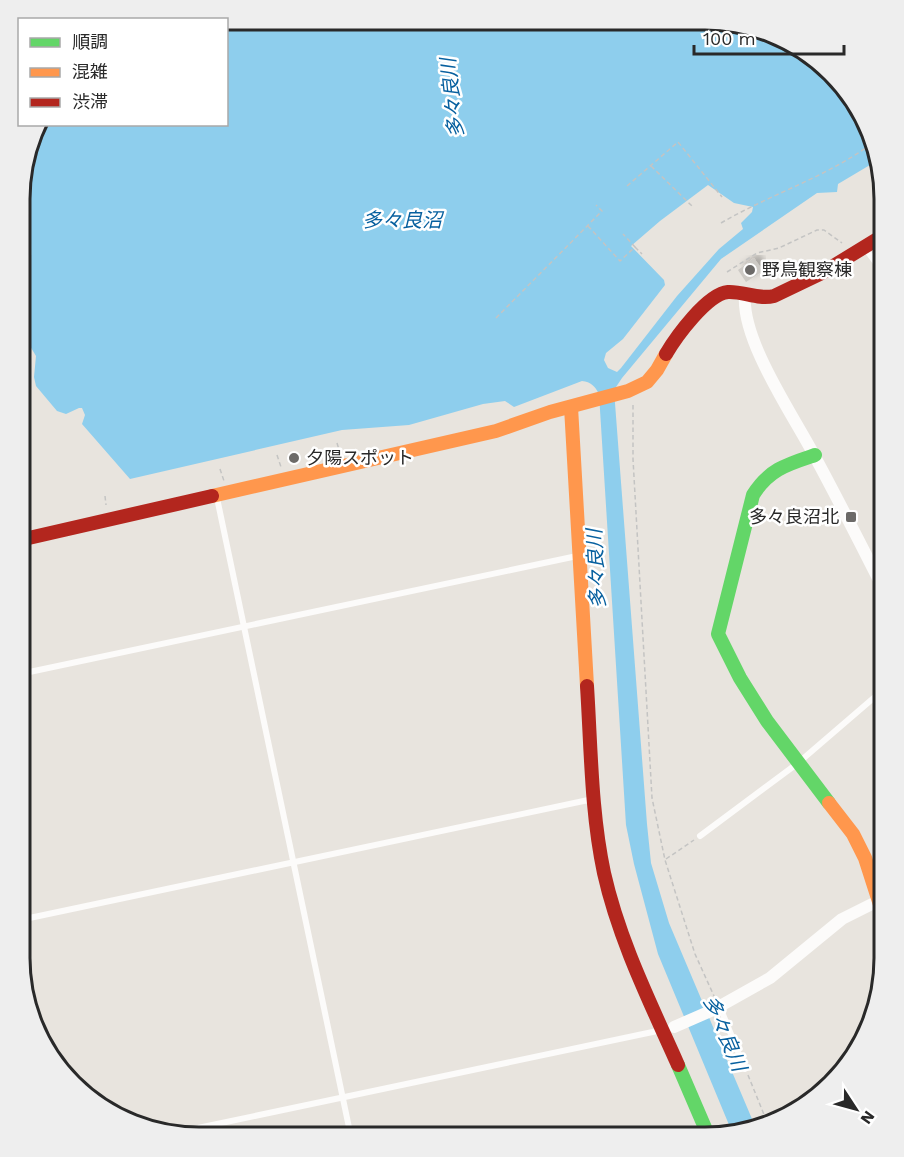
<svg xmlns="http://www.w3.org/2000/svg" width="904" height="1157" viewBox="0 0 904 1157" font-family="'Work Sans','Noto Sans JP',sans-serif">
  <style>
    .water { fill: #8eceed; fill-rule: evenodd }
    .building { fill: #cdcac5; filter: url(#shadow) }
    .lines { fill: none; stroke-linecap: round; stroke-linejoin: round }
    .path { stroke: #c4c4c3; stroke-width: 1.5; stroke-dasharray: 4.5 3; stroke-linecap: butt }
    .lane { stroke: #fcfbfa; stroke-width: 6 }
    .street { stroke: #fcfbfa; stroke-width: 12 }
    .fast { stroke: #63d668; stroke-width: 14 }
    .slow { stroke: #ff974d; stroke-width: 14 }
    .jam { stroke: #b3261e; stroke-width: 14 }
    .poi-dot { fill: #6c6a68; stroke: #fff; stroke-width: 2 }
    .labels { text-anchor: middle; stroke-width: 5; stroke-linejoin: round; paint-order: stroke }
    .poi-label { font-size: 18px; fill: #292929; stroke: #fff; text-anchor: start }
    .water-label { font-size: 20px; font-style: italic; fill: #07609f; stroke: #fff }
    .rim { fill: none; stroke: #292929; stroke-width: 3 }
  </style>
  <defs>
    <filter id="shadow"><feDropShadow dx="5" dy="-5" stdDeviation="3" flood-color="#0004"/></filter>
  </defs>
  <rect width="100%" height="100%" fill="#e8e4de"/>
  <!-- water -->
  <path class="water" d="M227 20 729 21 805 50 861 109 875 162 838 184 837 192 817 193 721 259 622 378 614 390 647 824 651 863 669 923 755 1126 732 1132 658 954 634 864 626 825 599 394C595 386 591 382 582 381L514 407 505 401 483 404 409 425 342 430 130 479 82 424 85 415 82 408H79L66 414 57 411 36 386 34 377 36 356 21 331V175L38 125 226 124ZM708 185 734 203 753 207 752 212 741 223 743 229 719 249 677 296 621 368 617 372 608 368 604 360 606 353 623 339 665 285 664 280 631 246 660 221Z"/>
  <!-- building -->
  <path class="building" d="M754 258 763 271 746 282 738 270Z"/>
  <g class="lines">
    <!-- path -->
    <g class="path">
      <path d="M651 166 693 207"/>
      <path d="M627 186 678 142 722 197"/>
      <path d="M721 223C769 195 824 178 870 145"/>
      <path d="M588 226 620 261 635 247 623 234"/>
      <path d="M635 247 642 254"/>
      <path d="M727 272 757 253 779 248 817 230H824L842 243"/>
      <path d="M496 318 602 211 596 205"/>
      <path d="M633 405V459L652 798 665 860 695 954 714 996"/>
      <path d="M337 443 340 453"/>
      <path d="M277 455 281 467"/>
      <path d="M220 469 224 481"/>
      <path d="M105 496 106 505"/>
      <path d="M20 518 29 524"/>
      <path d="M666 859 694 840"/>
      <path d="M748 1075 767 1122"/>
    </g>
    <!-- lane -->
    <g class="lane">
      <path d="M865 248 884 274"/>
      <path d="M217 498 351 1137"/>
      <path d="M20 674 577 556"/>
      <path d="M700 836 798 763 884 689"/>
      <path d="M20 920 593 799"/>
      <path d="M720 1007 745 1069"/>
      <path d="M174 1133 662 1030"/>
    </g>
    <!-- street -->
    <g class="street">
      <path d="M745 295C741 340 793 415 814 455 838 499 861 545 884 590"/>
      <path d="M674 1027 713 1010 770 978 842 919 884 898"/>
    </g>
    <!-- fast -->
    <g class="fast">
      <path d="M815 455C788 464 769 469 753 495L718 634 740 678 767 721 829 803"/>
      <path d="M678 1065 709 1137"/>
    </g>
    <!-- slow -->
    <g class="slow">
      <path d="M571 407 587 686"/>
      <path d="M212 496 496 431 550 412 628 391 647 382 657 370 666 354"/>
      <path d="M829 803 853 834 865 858 884 917"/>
    </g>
    <!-- jam -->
    <g class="jam">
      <path d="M666 354C676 337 707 294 728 292 743 291 758 300 774 296L822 273 884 235"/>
      <path d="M20 540 212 496"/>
      <path d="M587 686C591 748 591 812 604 873 619 940 650 1002 678 1065"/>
    </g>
  </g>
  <!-- markers -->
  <g class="poi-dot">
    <circle cx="750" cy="270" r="6"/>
    <circle cx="294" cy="458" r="6"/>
    <rect x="845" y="511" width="12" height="12" rx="3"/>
  </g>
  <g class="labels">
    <!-- poi labels -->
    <g class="poi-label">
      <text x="762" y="276">野鳥観察棟</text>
      <text x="306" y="464">夕陽スポット</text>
      <text x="839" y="523" text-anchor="end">多々良沼北</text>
    </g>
    <!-- water labels -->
    <g class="water-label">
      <text transform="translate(452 98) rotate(-96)" y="7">多々良川</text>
      <text x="402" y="227">多々良沼</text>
      <text transform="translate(596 569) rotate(-93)" y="7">多々良川</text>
      <text transform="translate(725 1033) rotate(67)" y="7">多々良川</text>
    </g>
  </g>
  <!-- crop -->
  <path d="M0 0H904V1157H0ZM199 30H705A169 169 0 0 1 874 199V958A169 169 0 0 1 705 1127H199A169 169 0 0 1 30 958V199A169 169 0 0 1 199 30Z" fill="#eee" fill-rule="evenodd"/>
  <path class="rim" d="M199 30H705A169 169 0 0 1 874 199V958A169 169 0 0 1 705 1127H199A169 169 0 0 1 30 958V199A169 169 0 0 1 199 30Z"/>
  <!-- legend -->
  <rect x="18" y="18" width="210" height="108" fill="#ffffff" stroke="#a9a9a9" stroke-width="1.5"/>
  <rect x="30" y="38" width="30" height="9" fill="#63d668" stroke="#a9a9a9" stroke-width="1.5"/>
  <text x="72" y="48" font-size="18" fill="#292929">順調</text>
  <rect x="30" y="68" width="30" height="9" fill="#ff974d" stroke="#a9a9a9" stroke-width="1.5"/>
  <text x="72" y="78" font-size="18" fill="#292929">混雑</text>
  <rect x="30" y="98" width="30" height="9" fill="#b3261e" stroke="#a9a9a9" stroke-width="1.5"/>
  <text x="72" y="108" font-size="18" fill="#292929">渋滞</text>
  <!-- north arrow -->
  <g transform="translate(856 1109) rotate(126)" stroke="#ffffff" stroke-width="4.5" paint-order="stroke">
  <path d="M0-4.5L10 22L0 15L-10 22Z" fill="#292929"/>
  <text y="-9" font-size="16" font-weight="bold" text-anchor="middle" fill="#292929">N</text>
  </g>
  <!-- scale -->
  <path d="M694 45v9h150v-9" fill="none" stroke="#292929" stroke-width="3"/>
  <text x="703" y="45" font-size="18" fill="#292929" stroke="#ffffff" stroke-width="4.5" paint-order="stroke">100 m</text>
</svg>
